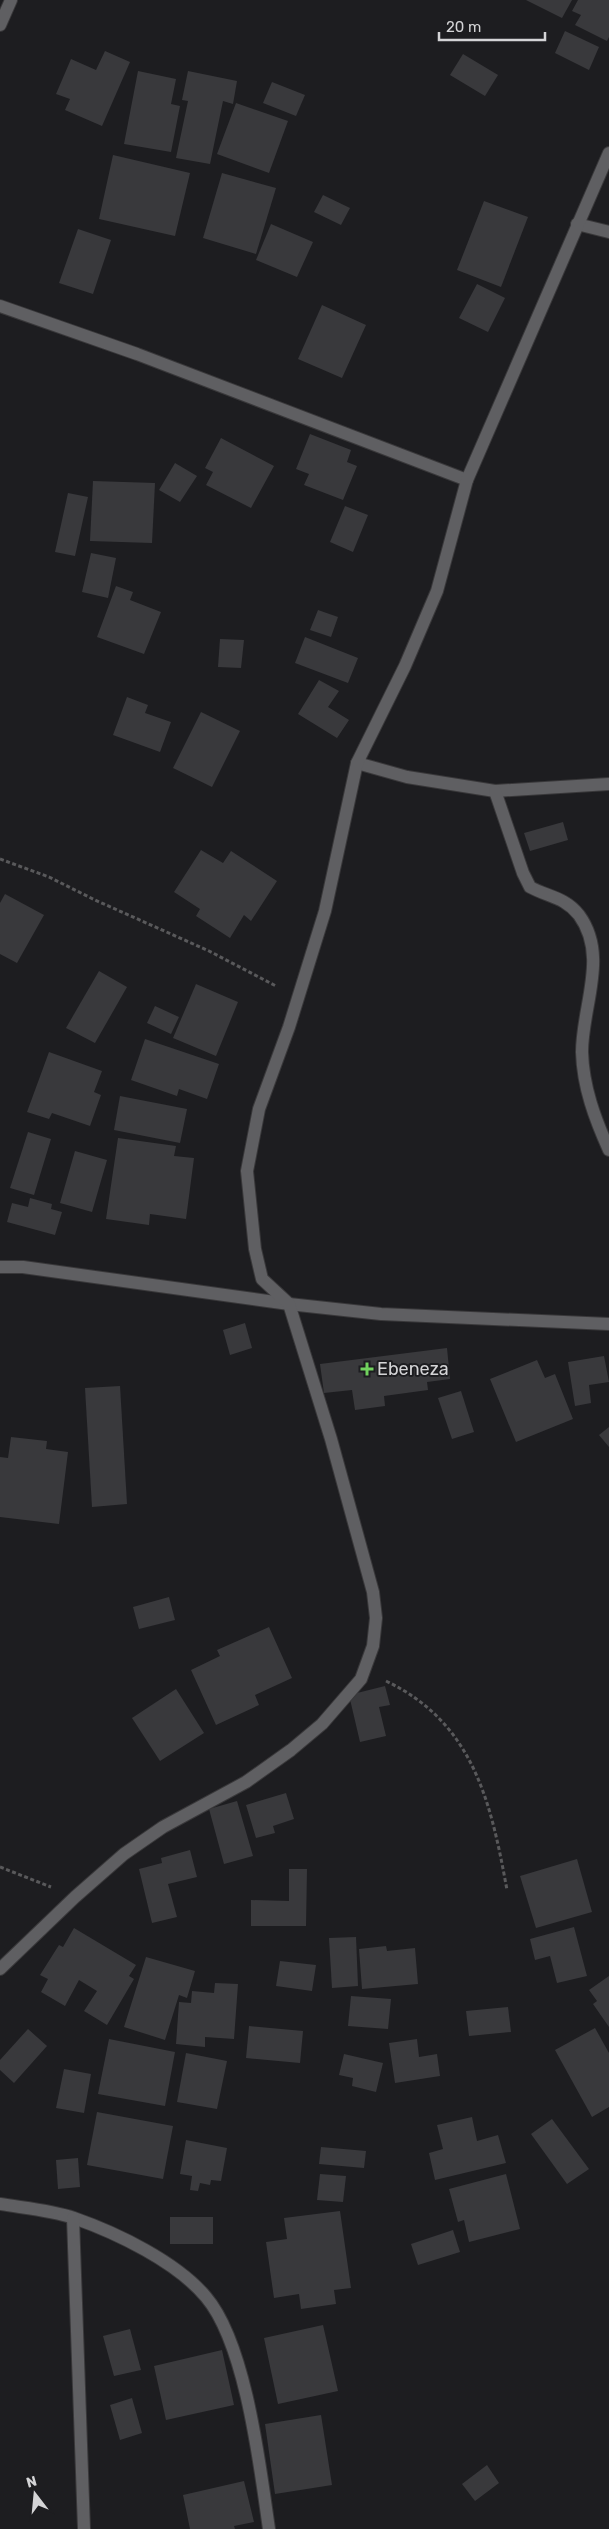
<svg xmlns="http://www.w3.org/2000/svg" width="609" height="2529" viewBox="0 0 609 2529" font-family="Rubik,sans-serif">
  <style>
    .building { fill: #39393c }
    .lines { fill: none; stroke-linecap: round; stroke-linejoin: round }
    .minor-casing { stroke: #39383a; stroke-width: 14 }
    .path { stroke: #59595b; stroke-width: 3; stroke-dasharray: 4 2.5; stroke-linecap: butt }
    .minor { stroke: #5f5f62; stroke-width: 12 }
    .poi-dot { fill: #71d25e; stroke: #1d1d20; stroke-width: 2 }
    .labels { text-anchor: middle; stroke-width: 4; stroke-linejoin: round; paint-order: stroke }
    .poi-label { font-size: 18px; fill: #d4d4d6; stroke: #1d1d20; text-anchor: start }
  </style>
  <rect width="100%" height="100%" fill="#1d1d20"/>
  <!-- building -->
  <g class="building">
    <path d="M526 0H572L562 18Z"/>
    <path d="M578 0H609V37L607 41 575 25 581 15 572 11Z"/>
    <path d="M565 31 599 47 589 70 555 53Z"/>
    <path d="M105 51 130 62 102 126 65 110 70 99 56 94 71 59 96 70Z"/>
    <path d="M463 54 498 75 485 96 450 75Z"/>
    <path d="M138 71 176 79 171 104 180 106 171 152 124 144Z"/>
    <path d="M188 71 237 81 233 104 223 101 210 164 176 158 188 101 182 100Z"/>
    <path d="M272 82 305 95 296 116 263 103Z"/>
    <path d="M236 103 288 121 269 173 217 154Z"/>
    <path d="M113 155 190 173 175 236 99 219Z"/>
    <path d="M222 173 276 188 256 254 203 238Z"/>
    <path d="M323 195 350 208 341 225 314 212Z"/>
    <path d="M484 201 528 217 501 287 457 270Z"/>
    <path d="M271 224 313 242 297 277 256 260Z"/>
    <path d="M78 229 111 240 93 294 59 283Z"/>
    <path d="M477 284 505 298 488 332 459 318Z"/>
    <path d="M322 305 366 325 342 378 298 359Z"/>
    <path d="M310 434 351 450 347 462 357 466 343 500 304 485 309 474 296 469Z"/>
    <path d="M221 438 274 466 251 508 206 485 213 472 205 468Z"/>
    <path d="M175 463 197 476 180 502 159 490Z"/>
    <path d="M93 481 155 483 152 543 90 541Z"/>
    <path d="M68 493 88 497 75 556 55 552Z"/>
    <path d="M345 506 368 515 353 552 330 542Z"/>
    <path d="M91 553 116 558 108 598 82 592Z"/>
    <path d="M116 586 133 592 130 600 161 612 144 654 97 637Z"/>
    <path d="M318 610 338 617 331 637 310 630Z"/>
    <path d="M305 637 358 658 348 683 295 663Z"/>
    <path d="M220 639 244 640 241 668 218 667Z"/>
    <path d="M319 680 339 691 328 707 349 720 337 738 298 714Z"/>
    <path d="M127 697 148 705 145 713 171 722 160 752 113 735Z"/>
    <path d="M201 712 240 731 212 787 173 768Z"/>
    <path d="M563 822 568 840 530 851 524 833Z"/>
    <path d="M201 850 223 863 231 851 277 881 251 921 244 915 230 938 196 916 200 909 174 892Z"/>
    <path d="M5 894 44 915 17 963 0 954V903Z"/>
    <path d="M99 971 127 987 95 1043 66 1028Z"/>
    <path d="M196 984 238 1002 216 1056 173 1038Z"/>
    <path d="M155 1006 179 1017 171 1034 147 1023Z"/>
    <path d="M145 1039 219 1064 207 1099 179 1089 177 1096 131 1080Z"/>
    <path d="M49 1052 102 1071 94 1092 101 1095 90 1126 52 1113 49 1119 27 1112Z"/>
    <path d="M120 1096 187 1109 180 1143 114 1130Z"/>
    <path d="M28 1132 51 1139 34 1195 10 1188Z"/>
    <path d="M118 1138 176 1146 174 1156 194 1158 186 1219 150 1214 149 1225 106 1219Z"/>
    <path d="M75 1151 107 1160 92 1212 60 1203Z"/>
    <path d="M30 1198 52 1204 51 1209 62 1212 55 1235 7 1222 12 1203 28 1207Z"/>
    <path d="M245 1323 252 1348 230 1355 223 1330Z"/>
    <path d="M447 1348 450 1379 427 1382 428 1390 384 1396 385 1406 355 1410 352 1390 324 1393 320 1364Z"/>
    <path d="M604 1356 609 1382 589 1385 591 1403 575 1406 568 1362Z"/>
    <path d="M537 1360 545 1378 555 1374 573 1419 516 1442 490 1379Z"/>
    <path d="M120 1386 127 1504 92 1507 85 1388Z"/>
    <path d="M461 1391 474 1432 452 1439 438 1398Z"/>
    <path d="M609 1427V1447L599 1435Z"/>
    <path d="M11 1437 47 1441 46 1449 68 1452 59 1524 0 1517V1457L8 1458Z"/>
    <path d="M169 1597 175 1620 139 1629 133 1607Z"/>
    <path d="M269 1627 292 1678 255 1695 259 1705 216 1725 191 1670 220 1656 217 1650Z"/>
    <path d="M385 1686 390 1705 379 1707 386 1736 360 1742 349 1695Z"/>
    <path d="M176 1689 204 1733 160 1761 132 1718Z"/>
    <path d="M286 1793 294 1819 273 1826 275 1833 256 1838 246 1805Z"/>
    <path d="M237 1801 253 1856 224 1864 209 1809Z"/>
    <path d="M190 1850 197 1877 168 1884 177 1917 152 1923 139 1869 162 1863 161 1858Z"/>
    <path d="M577 1859 592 1912 536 1928 520 1876Z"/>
    <path d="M289 1869H307L306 1926H251V1900L289 1901Z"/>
    <path d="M574 1927 587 1976 557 1983 550 1956 535 1960 530 1939Z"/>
    <path d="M74 1928 136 1965 129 1976 134 1979 107 2025 84 2011 97 1991 79 1980 65 2006 41 1992 48 1979 40 1975 59 1945 63 1947Z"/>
    <path d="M356 1937 358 1986 332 1988 329 1938Z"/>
    <path d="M386 1946 387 1951 415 1948 418 1984 362 1989 359 1949Z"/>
    <path d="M146 1957 195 1971 187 1998 179 1995 165 2040 124 2027Z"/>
    <path d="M280 1961 316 1965 312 1991 276 1986Z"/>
    <path d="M609 1976V2027L593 2004 597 2001 589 1990Z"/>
    <path d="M215 1983 238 1984 234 2039 205 2037V2047L176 2044 179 2002 191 2003 192 1991 214 1993Z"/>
    <path d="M351 1996 391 1999 388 2029 348 2026Z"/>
    <path d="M508 2007 511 2032 469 2036 466 2011Z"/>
    <path d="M249 2026 303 2031 300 2063 246 2058Z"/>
    <path d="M595 2028 609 2053V2107L592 2117 555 2050Z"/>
    <path d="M28 2029 47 2046 14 2083 0 2070V2060Z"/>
    <path d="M109 2039 175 2052 165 2106 98 2094Z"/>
    <path d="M417 2039 419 2057 437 2054 440 2076 395 2083 389 2043Z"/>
    <path d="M186 2053 227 2061 217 2109 177 2102Z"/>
    <path d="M344 2054 383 2063 376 2092 352 2086 353 2078 339 2075Z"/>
    <path d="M64 2069 91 2074 84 2113 56 2108Z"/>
    <path d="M97 2112 173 2126 163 2179 87 2165Z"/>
    <path d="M472 2117 477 2141 498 2135 506 2163 435 2180 429 2153 443 2149 437 2125Z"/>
    <path d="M552 2119 589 2169 567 2184 531 2134Z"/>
    <path d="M186 2140 227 2148 221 2181 211 2180 210 2185 200 2183 198 2191 190 2190 192 2176 180 2174Z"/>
    <path d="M321 2147 366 2151 364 2168 319 2164Z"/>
    <path d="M78 2158 80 2187 58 2189 56 2160Z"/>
    <path d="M320 2174 346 2176 343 2202 317 2200Z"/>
    <path d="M506 2174 520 2229 469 2242 464 2220 458 2222 449 2189Z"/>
    <path d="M340 2211 351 2288 334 2290 336 2304 301 2309 299 2294 274 2298 266 2242 287 2239 284 2218Z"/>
    <rect x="170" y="2217" width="43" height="27"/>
    <path d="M453 2230 460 2252 418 2265 411 2244Z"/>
    <path d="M323 2325 338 2391 278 2404 264 2338Z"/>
    <path d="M130 2329 141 2370 114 2376 103 2336Z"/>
    <path d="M222 2350 234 2405 166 2420 154 2366Z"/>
    <path d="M132 2398 142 2433 120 2440 110 2405Z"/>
    <path d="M321 2415 332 2485 275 2494 265 2424Z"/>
    <path d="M487 2465 499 2483 475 2501 462 2484Z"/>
    <path d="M244 2481 254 2522 234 2526 235 2529H190L183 2495Z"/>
  </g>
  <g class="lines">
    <!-- minor casing -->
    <g class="minor-casing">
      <g id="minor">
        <path d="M0 25 11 0"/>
        <path d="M577 224 609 232"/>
        <path d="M0 306 137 354 467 480"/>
        <path d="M357 763 407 777 495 791 609 784"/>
        <path d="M495 791 523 873 530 887C548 897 565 897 579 915 609 956 582 1006 582 1052 583 1087 595 1119 609 1150"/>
        <path d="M0 1267H23L289 1304 381 1314 609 1324"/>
        <path d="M0 1969 75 1897 124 1854 163 1827 246 1782 291 1750 322 1724 361 1679 373 1646 376 1618 373 1592 331 1439 289 1304 262 1279 255 1249 247 1171 259 1109 289 1027 325 911 357 763 405 666 437 591 467 480 609 153"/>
        <path d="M0 2204C24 2208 51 2210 74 2218 117 2233 177 2262 206 2297 246 2344 260 2467 269 2529"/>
        <path d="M73 2218 84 2529"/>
      </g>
    </g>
    <!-- path -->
    <g class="path">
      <path d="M0 859 49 877 95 900 209 951 276 986"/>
      <path d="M386 1681C474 1723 491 1803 507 1890"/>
      <path d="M0 1867 51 1887"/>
    </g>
    <!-- minor -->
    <use href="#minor" class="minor"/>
  </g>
  <!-- markers -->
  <path class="poi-dot" d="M364.5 1361.5h5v5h5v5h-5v5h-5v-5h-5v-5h5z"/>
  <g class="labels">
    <!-- poi labels -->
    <g class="poi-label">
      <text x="377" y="1375">Ebeneza</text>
    </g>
  </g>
  <!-- north arrow -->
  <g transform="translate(35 2494) rotate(344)" stroke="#1d1d20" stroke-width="4" paint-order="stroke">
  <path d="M0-4L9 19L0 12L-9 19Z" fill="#d4d4d6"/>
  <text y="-8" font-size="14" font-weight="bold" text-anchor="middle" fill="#d4d4d6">N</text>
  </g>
  <!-- scale -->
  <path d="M439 32v8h106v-8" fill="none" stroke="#d4d4d6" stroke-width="2.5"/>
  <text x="446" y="32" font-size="15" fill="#d4d4d6" stroke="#1d1d20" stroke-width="4" paint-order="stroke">20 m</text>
</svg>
